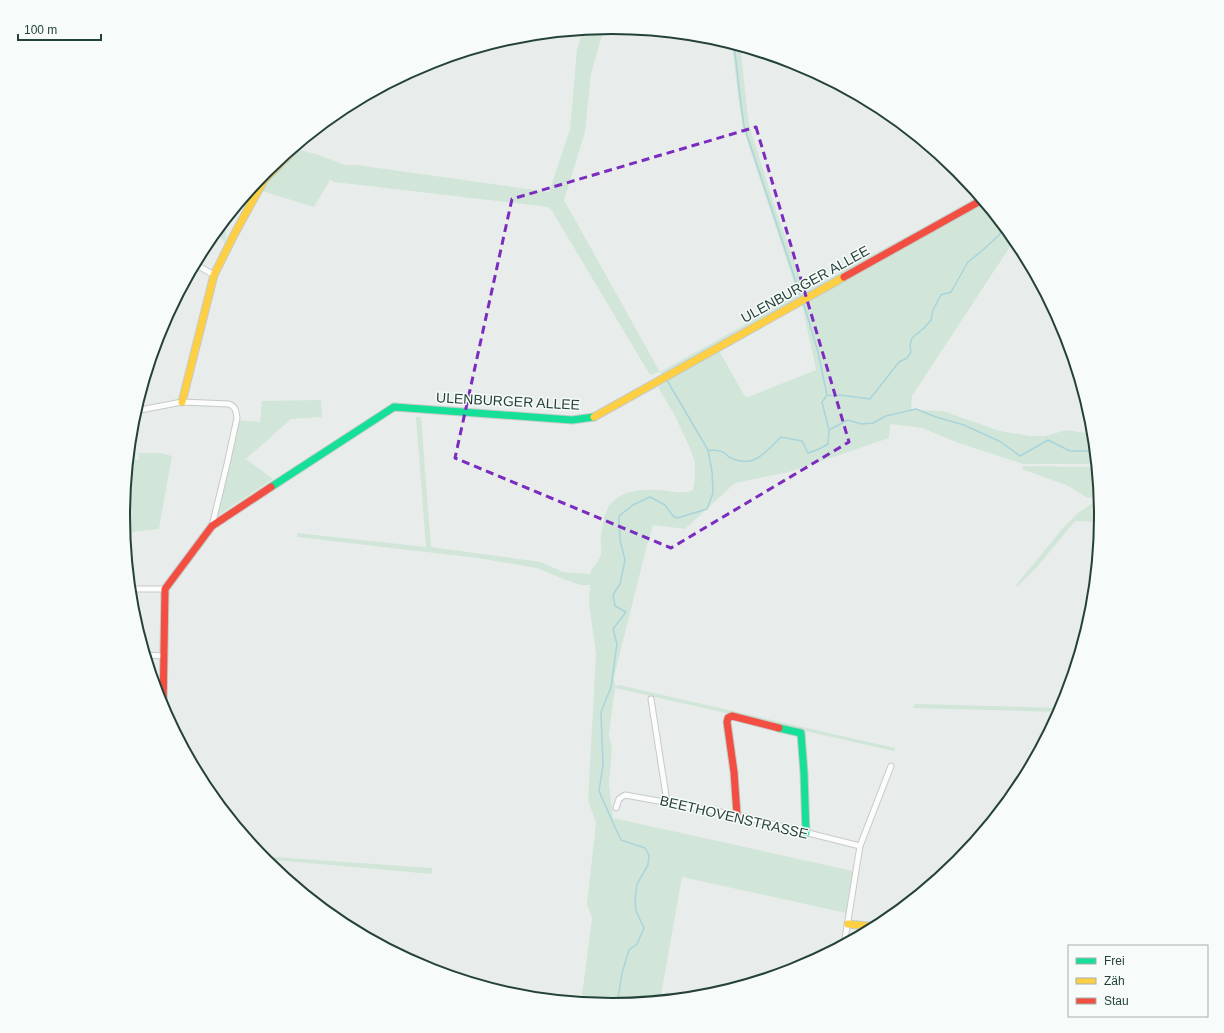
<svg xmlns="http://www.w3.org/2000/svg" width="1224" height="1033" viewBox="0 0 1224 1033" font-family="Arial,sans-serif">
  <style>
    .green { fill: #d1e6d8; fill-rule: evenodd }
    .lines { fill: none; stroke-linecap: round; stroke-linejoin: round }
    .stream { stroke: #a9d4db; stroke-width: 1.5 }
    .street-casing { stroke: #c5cac8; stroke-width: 7 }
    .fast-casing { stroke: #c3cbc8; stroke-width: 9 }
    .slow-casing { stroke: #c3cbc8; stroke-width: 9 }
    .jam-casing { stroke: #c3cbc8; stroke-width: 9 }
    .street { stroke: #fcfcfc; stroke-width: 5 }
    .fast { stroke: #16e098; stroke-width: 7 }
    .slow { stroke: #ffcf43; stroke-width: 7 }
    .jam { stroke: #f24e42; stroke-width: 7 }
    .marked { fill: none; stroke: #7b2cbf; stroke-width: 3; stroke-dasharray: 8 5; stroke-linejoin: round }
    .labels { text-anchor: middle; stroke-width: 3; stroke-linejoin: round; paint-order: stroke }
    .street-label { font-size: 14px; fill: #24423a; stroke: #f7fbf9 }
    .rim { fill: none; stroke: #24423a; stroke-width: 2 }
  </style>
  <rect width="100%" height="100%" fill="#e8edeb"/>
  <!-- green -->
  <g class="green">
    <path d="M604 28 591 74 585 132 564 200 660 372 798 295 743 128 738 96 732 44 740 46 749 125 777 214 805 291 980 197 1015 239 912 396 911 410 943 411 1000 431 1030 436H1046L1066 430 1093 434 1096 464H1023L959 443 922 428 890 424 889 438 789 472 735 483 685 529 653 525 646 549 614 677 615 686 619 685 895 748 894 751 615 688 609 735 612 747 609 784 613 818 853 871 846 913 682 877 660 1001 612 1006 581 1003 592 918 587 904 596 823 588 800 596 654 589 604 590 585H580L563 579 537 568 478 558 297 537V533L426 547 416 417H421L431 547 541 562 563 572 590 574C592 566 600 562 601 553 602 548 600 543 601 538 602 527 604 512 611 503 622 490 645 489 660 490 673 491 681 495 693 490L695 477V462L689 446 675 416 658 387 666 382 660 372 650 375 552 211 548 207 334 182 330 180 314 207 252 188 266 170 293 148 319 155 345 165H357L549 192 570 129 577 50 583 30ZM802 304 816 370 746 398 719 351Z"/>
    <path d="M225 220 226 239 225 243 216 231Z"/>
    <path d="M321 400 322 417 291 419 246 459 273 479 217 516 238 420 260 422 262 401Z"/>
    <path d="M138 453H160L172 456 159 529 132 532 131 544 125 545 123 516 128 460H139Z"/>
    <path d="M1023 466 1097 467 1099 493 1093 497 1088 498 1066 485 1022 469Z"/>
    <path d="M1100 498 1101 517V522L1075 521 1037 567 1016 588 1017 584 1063 528 1078 513Z"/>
    <path d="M915 704 1062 708 1060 712 913 708Z"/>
    <path d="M260 856 432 868V874L263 859Z"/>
  </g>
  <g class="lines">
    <!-- stream -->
    <g class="stream">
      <path d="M734 44 740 96 744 126 800 294"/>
      <path d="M804 305 818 352 827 395"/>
      <path d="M668 382 708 450"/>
      <path d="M829 430 848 420 861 424 873 423 886 416 916 409 936 417 964 425 1001 442 1020 456 1048 440 1070 451H1095"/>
      <path d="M617 1005 622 973 629 950 637 944 644 928 636 911 635 900 637 884 648 865 649 855 645 848 621 840 613 823 599 791 603 765 601 712 611 687 617 644 613 629 626 612 615 606 613 595 620 584 625 560 620 540 619 516 633 505 650 497 665 505 673 516 677 518 707 509 713 493 712 472 708 450C713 450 719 450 723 452 726 454 728 457 731 458 755 469 765 452 781 437L802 441 808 453 819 449 828 444 829 430 822 402 827 395 836 396 840 395 870 399 899 362 907 358 911 352 910 345 912 338 924 328 931 320 933 310 941 295 951 292 968 262 983 250 999 235 1004 227"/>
    </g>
    <!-- street casing -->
    <g class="street-casing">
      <g id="street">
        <path d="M195 264 214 275"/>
        <path d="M135 411 182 402 229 404C236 407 236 411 237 418L227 464 212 526"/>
        <path d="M130 589H165"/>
        <path d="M145 655 164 656"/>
        <path d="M651 699 667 802"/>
        <path d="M616 808 619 799 625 795 737 815 860 846"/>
        <path d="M844 945 860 846 891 766"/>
      </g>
    </g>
    <!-- fast casing -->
    <g class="fast-casing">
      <g id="fast">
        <path d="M271 487 394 407 572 420 594 417"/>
        <path d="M779 728 801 733 804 773 806 833"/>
      </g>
    </g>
    <!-- slow casing -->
    <g class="slow-casing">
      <g id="slow">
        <path d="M182 402 214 275 235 233 264 180 310 134"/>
        <path d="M594 417 844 277"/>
        <path d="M848 924 878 927"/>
      </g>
    </g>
    <!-- jam casing -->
    <g class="jam-casing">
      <g id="jam">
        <path d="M844 277 982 200"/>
        <path d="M163 710 165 589 212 526 271 487"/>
        <path d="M737 815 734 772 727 722 728 718 732 716 779 728"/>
      </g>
    </g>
    <!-- street -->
    <use href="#street" class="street"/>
    <!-- fast -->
    <use href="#fast" class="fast"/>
    <!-- slow -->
    <use href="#slow" class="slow"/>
    <!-- jam -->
    <use href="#jam" class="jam"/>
  </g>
  <!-- marked area -->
  <path class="marked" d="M756 127 849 442 671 548 455 458 512 199Z"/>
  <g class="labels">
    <!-- street labels -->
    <g class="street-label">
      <text transform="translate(805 284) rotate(-29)" y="5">ULENBURGER ALLEE</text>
      <text transform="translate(508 401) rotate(3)" y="5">ULENBURGER ALLEE</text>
      <text transform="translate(734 817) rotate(13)" y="5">BEETHOVENSTRASSE</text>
    </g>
  </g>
  <!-- crop -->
  <path d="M0 0H1224V1033H0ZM130 516a482 482 0 1 1 964 0a482 482 0 1 1-964 0Z" fill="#f7fbf9" fill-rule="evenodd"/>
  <path class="rim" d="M130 516a482 482 0 1 1 964 0a482 482 0 1 1-964 0Z"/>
  <!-- legend -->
  <rect x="1068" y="945" width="140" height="72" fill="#f7fbf9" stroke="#a3b1ad"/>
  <rect x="1076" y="958" width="20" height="6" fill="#16e098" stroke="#a3b1ad"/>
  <text x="1104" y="965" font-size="12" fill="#24423a">Frei</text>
  <rect x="1076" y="978" width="20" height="6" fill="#ffcf43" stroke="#a3b1ad"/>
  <text x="1104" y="985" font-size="12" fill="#24423a">Zäh</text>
  <rect x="1076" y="998" width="20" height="6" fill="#f24e42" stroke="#a3b1ad"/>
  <text x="1104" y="1005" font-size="12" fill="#24423a">Stau</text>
  <!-- scale -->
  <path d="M18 34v6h83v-6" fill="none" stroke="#24423a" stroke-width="2"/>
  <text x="24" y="34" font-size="12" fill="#24423a" stroke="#f7fbf9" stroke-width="3" paint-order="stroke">100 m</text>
</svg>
